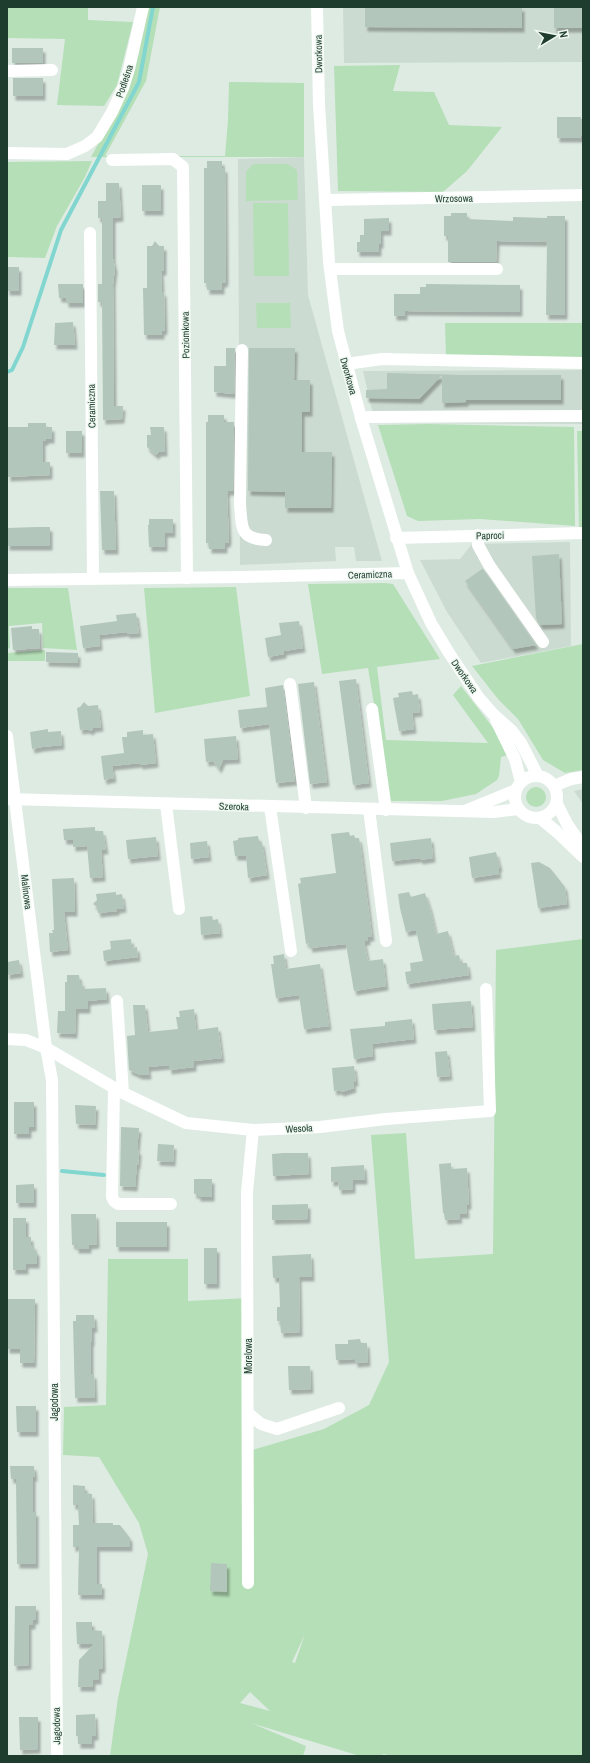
<svg xmlns="http://www.w3.org/2000/svg" width="590" height="1763" viewBox="0 0 590 1763" font-family="'Archivo Narrow',sans-serif">
  <style>
    .built { fill: #ccdbd1 }
    .green { fill: #b5dfb7; fill-rule: evenodd }
    .lines { fill: none; stroke-linecap: round; stroke-linejoin: round }
    .stream { stroke: #81d6d0; stroke-width: 4 }
    .building { fill: #b3c6bb; filter: url(#shadow) }
    .minor { stroke: #fff; stroke-width: 12 }
    .labels { text-anchor: middle; stroke-width: 3; stroke-linejoin: round; paint-order: stroke }
    .street-label { font-size: 10px; fill: #1e3d2e; stroke: #eff8f1 }
  </style>
  <defs>
    <filter id="shadow"><feDropShadow dx="2.5" dy="4.5" stdDeviation="1" flood-color="#0004"/></filter>
  </defs>
  <rect width="100%" height="100%" fill="#deebe3"/>
  <!-- built -->
  <g class="built">
    <path d="M343 7H583V62L344 63Z"/>
    <path d="M304 157 308 295 382 561H356L354 547H335L336 561 240 565 238 159Z"/>
    <path d="M583 370V424L375 423 363 371Z"/>
    <path d="M570 542 571 646 481 663 447 612 420 560 460 559 472 544Z"/>
    <path d="M583 789V804L574 791Z"/>
  </g>
  <!-- green -->
  <g class="green">
    <path d="M7 7H88V20L133 22 117 85 104 106 57 105 65 39 7 38Z"/>
    <path d="M147 7H160L146 81 105 156H225L228 120 229 82 304 83V157H91L127 91Z"/>
    <path d="M400 65 393 91 434 92 449 125 502 127 467 171 443 192 338 191 334 66Z"/>
    <path d="M92 161 85 177 57 226 45 258 7 257V162Z"/>
    <path d="M253 164H288L297 170 298 200 246 201V172Z"/>
    <path d="M253 203H288L289 276H254Z"/>
    <path d="M256 303H290L291 328H257Z"/>
    <path d="M445 323H583V361L446 357Z"/>
    <path d="M428 424 574 427 575 526 480 519 418 521 407 516 378 425Z"/>
    <path d="M577 431H583V528H579Z"/>
    <path d="M385 583 393 584 440 659 377 667 386 740 488 743 453 695 461 686 494 729 508 755 501 757 499 776 497 780 476 794 442 801H390L368 668 322 674 308 584Z"/>
    <path d="M236 587 250 696 155 713 144 588Z"/>
    <path d="M7 588H68L77 650 43 648 42 623 9 626 10 648 7 649Z"/>
    <path d="M583 644V770L565 773 543 760 518 719 498 699 472 666Z"/>
    <path d="M45 650V661H7V653Z"/>
    <circle cx="536" cy="797" r="10"/>
    <path d="M583 939V1756H393L383 1754 382 1756H360L251 1723 306 1746 303 1756H110L118 1698 148 1554 139 1523 99 1457 63 1455 64 1407 106 1405 108 1259H188V1301L248 1298 252 1450 324 1429 369 1405 389 1362 371 1135 406 1133 415 1259 493 1254 496 950ZM305 1634 295 1663 292 1662ZM250 1692 270 1711 240 1703Z"/>
  </g>
  <g class="lines">
    <!-- stream -->
    <g class="stream">
      <path d="M7 372 12 370 23 347 61 230 139 82 153 7"/>
      <path d="M62 1171 104 1175"/>
    </g>
  </g>
  <!-- building -->
  <g class="building">
    <path d="M365 7H522V28L365 27Z"/>
    <rect x="554" y="7" width="29" height="21"/>
    <rect x="12" y="48" width="31" height="15"/>
    <rect x="13" y="78" width="30" height="18"/>
    <path d="M557 117H581V119H583V136H581V138H557Z"/>
    <path d="M207 161H222V168H225V171L226 279 225 283H222V290H207V283H204V168H207Z"/>
    <path d="M106 183H119L121 217 113 218V259L115 268 113 284 114 406H123L122 419 103 420 102 302H98V284H102V218H98V201H106Z"/>
    <rect x="142" y="185" width="19" height="26"/>
    <path d="M451 213H467V219L513 221V217L547 218V216H565V315H546L547 242 497 241 496 262H448V236H444V216H451Z"/>
    <path d="M389 218V231H381V244H379V252H357V242H360V235H364V219Z"/>
    <path d="M155 241 159 246H164V271H161L162 292H164L165 330 162 331V335H144L143 288H147V246H152Z"/>
    <rect x="7" y="267" width="12" height="24"/>
    <path d="M58 284H83V303H66V298H59Z"/>
    <path d="M426 284 520 285V312L405 311V316H394V294H420V287H426Z"/>
    <path d="M73 322 75 345H54L55 323Z"/>
    <path d="M226 348H235L234 394 214 392V366H226Z"/>
    <path d="M249 348H295L294 380H310V412H302V452H332L331 508H285V492L248 491Z"/>
    <path d="M387 373 465 375H561V400H466V402L442 403V375L419 399 366 398V390L387 389Z"/>
    <path d="M208 415H224V422H234L233 491H228L227 494 229 539 228 543H225V549H209V543H206V422H208Z"/>
    <path d="M28 423H46V427H52V439H46V441H43V462H50V475L8 477 7 427H28Z"/>
    <path d="M150 427H164L165 452H159L156 455 147 447V435H151Z"/>
    <rect x="66" y="431" width="16" height="22"/>
    <path d="M100 491H114L116 550H102Z"/>
    <path d="M149 519H173V533H165V547H149L148 525H149Z"/>
    <path d="M37 527H50V546H7V528Z"/>
    <path d="M559 554 562 624 540 625 536 618 532 556Z"/>
    <path d="M482 569H483L536 645 513 649 465 581Z"/>
    <path d="M136 613 139 633 127 634V632L99 635 100 646 83 648 80 626 117 621 116 615Z"/>
    <path d="M299 621 303 648 284 651V654L268 657 265 638 281 635 279 623Z"/>
    <path d="M32 626V629H39L40 648 13 650 11 628Z"/>
    <path d="M46 652 78 653V663L46 662Z"/>
    <path d="M356 679 369 783 353 785 339 681Z"/>
    <path d="M314 682 327 782 310 784 298 684Z"/>
    <path d="M283 685 295 781 276 783 269 724 240 728 238 710 267 707 265 688Z"/>
    <path d="M412 691 413 695 418 694 420 712 412 713 414 729 399 731 393 698 399 697 398 693Z"/>
    <path d="M84 702 88 706 98 705 101 727 93 728 91 731 87 729 80 730 77 708 80 707Z"/>
    <path d="M48 729V732L61 731 62 745 42 747 32 749 30 732Z"/>
    <path d="M143 730V735L153 734 156 763 140 765V763L112 766 114 778 104 780 101 756 124 753 122 737H127V732Z"/>
    <path d="M236 736 238 759 223 760 219 769 213 761 206 762 204 739Z"/>
    <path d="M95 827V831H103L106 850H101L103 877 90 878 87 846 73 847V840H64L63 829Z"/>
    <path d="M349 832 350 836 354 835 355 838H359L361 850 372 937H368V941H364L368 961 383 959 386 986 354 991 346 944 310 948 309 943 306 944 298 884 301 883 300 878 336 873 331 834Z"/>
    <path d="M258 836 259 842H262L267 875 248 878 246 856H235L233 841 238 840V838Z"/>
    <path d="M156 837 158 856 128 859 126 840Z"/>
    <path d="M431 838 433 858 420 860V858L392 861 390 843Z"/>
    <path d="M207 841 209 857 191 859 190 843Z"/>
    <path d="M496 852 500 867 498 868 499 874 472 878 469 857Z"/>
    <path d="M539 862 550 868 565 887 567 904 538 908 531 863Z"/>
    <path d="M74 878 75 912H64L68 950 50 952 49 933H53L52 930H54L52 879Z"/>
    <path d="M116 892V895L122 894 124 908 117 909V911L98 913 97 907 93 904 97 900 96 894Z"/>
    <path d="M409 892 411 897 425 893 430 908 436 934 448 931 454 956 459 955 461 963H467L469 975 407 984 405 972 411 971 410 963 423 961 416 930 406 932 400 908 398 894Z"/>
    <path d="M212 916 213 920 218 919 220 933 201 935 200 917Z"/>
    <path d="M131 939 132 948 137 947 138 957 104 961 103 951 111 949 110 941Z"/>
    <path d="M284 954 286 969 320 964 329 1026 304 1029 299 995 276 998 271 964H274L273 956Z"/>
    <path d="M19 960 21 973 7 975V962Z"/>
    <path d="M67 975H79L80 982H82L83 989 106 988 107 999 88 1001V1009H76L75 1034 57 1033 58 1011H65V982H67Z"/>
    <path d="M471 1001 473 1027 434 1030 432 1004Z"/>
    <path d="M133 1005H145L148 1032 178 1029 176 1017H180L179 1011 194 1009 196 1030 218 1027 222 1058 194 1061V1067L169 1070V1065L148 1067 149 1075H140L129 1070 127 1036 135 1035Z"/>
    <path d="M412 1019 414 1039 372 1044 373 1056 354 1059 350 1029 385 1026V1022Z"/>
    <path d="M447 1051 450 1076 437 1077 435 1052Z"/>
    <path d="M354 1066 356 1082H353L354 1088 342 1092 339 1090 334 1091 332 1068Z"/>
    <path d="M14 1102H34V1127H29V1134H14Z"/>
    <path d="M75 1105 96 1106 95 1125 76 1124Z"/>
    <path d="M121 1127 139 1128 137 1150 139 1151 138 1165 137 1164 135 1187 120 1186Z"/>
    <path d="M158 1144 174 1145 173 1162 157 1161Z"/>
    <path d="M283 1153H308L309 1174 273 1176 272 1154Z"/>
    <path d="M451 1163V1169L467 1168 469 1205H466L467 1214H459L460 1219 445 1220 444 1213H443L439 1164Z"/>
    <path d="M364 1165 365 1180H353V1189L339 1190 338 1181 331 1182V1167Z"/>
    <path d="M194 1179H212V1197H198V1194H194Z"/>
    <path d="M34 1184V1203H16V1185Z"/>
    <path d="M308 1204V1219L272 1220V1205Z"/>
    <path d="M71 1214H96L97 1244 89 1245V1249H76V1245H72Z"/>
    <path d="M13 1218H26V1237H31V1245H34V1249L37 1252V1264H26V1270H13Z"/>
    <rect x="116" y="1222" width="51" height="25"/>
    <rect x="204" y="1248" width="13" height="36"/>
    <path d="M311 1254 312 1277H299L300 1332 281 1333 280 1321H277V1307H280L279 1278H273L272 1256Z"/>
    <path d="M7 1299H35L34 1363H20V1349H7Z"/>
    <path d="M76 1315H94L95 1328H92V1342H91V1374H94L95 1398H75L73 1321H76Z"/>
    <path d="M360 1339 361 1343H367L368 1362 355 1363V1359L336 1360 335 1344H348V1340Z"/>
    <path d="M288 1366H310L311 1389 289 1390Z"/>
    <path d="M16 1406H36V1432H17Z"/>
    <path d="M10 1466H34L35 1477H33V1512H36V1564H17L16 1479H11Z"/>
    <path d="M73 1485 85 1486V1493L92 1494 93 1523H113V1525H120L130 1538V1547H97V1584H102V1595H78L79 1547H73V1525H79L78 1505H73Z"/>
    <path d="M211 1563 227 1564V1592L210 1591Z"/>
    <path d="M15 1606H36V1620H33V1625H29V1665L14 1666Z"/>
    <path d="M76 1622H92V1630L102 1631 103 1668 99 1669V1680H93V1687H78L79 1660 94 1644H77Z"/>
    <path d="M95 1714 96 1736H92V1744H78V1736H76V1715Z"/>
    <path d="M19 1717H38V1749L20 1750Z"/>
  </g>
  <g class="lines">
    <!-- minor -->
    <g class="minor">
      <path d="M317 7 319 105 329 262 338 331 361 418 408 573 431 623 449 653 479 698 493 714 512 731 521 743 538 776"/>
      <path d="M7 71 52 70"/>
      <path d="M7 153 67 154 85 146 97 137 112 112 123 88 129 69 143 7"/>
      <path d="M112 160 173 159 183 167 187 578"/>
      <path d="M326 200 583 195"/>
      <path d="M90 233 93 579"/>
      <path d="M330 269H497"/>
      <path d="M242 350 240 504C242 526 239 539 266 540"/>
      <path d="M346 364 382 359 583 363"/>
      <path d="M361 418 369 417 583 416"/>
      <path d="M478 535V545L489 565 543 642"/>
      <path d="M396 538 583 533"/>
      <path d="M7 580 241 577 408 573"/>
      <path d="M290 684 306 808"/>
      <path d="M372 709 386 810"/>
      <path d="M496 720 515 759 521 782"/>
      <path d="M7 736 46 1048 52 1080 57 1756"/>
      <circle cx="536" cy="797" r="21"/>
      <path d="M554 786 571 779 583 777"/>
      <path d="M8 799 494 812 518 809"/>
      <path d="M166 804 179 909"/>
      <path d="M557 804 567 824 583 847"/>
      <path d="M270 807 291 951"/>
      <path d="M369 809 386 941"/>
      <path d="M467 810 516 790"/>
      <path d="M540 818 557 832 583 857"/>
      <path d="M117 1001 123 1093"/>
      <path d="M7 1039 26 1040 46 1048 123 1093 186 1123 253 1130 320 1127 386 1119 490 1111 486 989"/>
      <path d="M114 1088 112 1197 114 1201 118 1204H171"/>
      <path d="M248 1413 261 1424 277 1429 339 1408"/>
      <path d="M248 1583 247 1192 253 1130"/>
    </g>
  </g>
  <g class="labels">
    <!-- street labels -->
    <g class="street-label">
      <text transform="translate(318 54) rotate(-91)" y="4">Dworkowa</text>
      <text transform="translate(124 81) rotate(-71)" y="4">Podleśna</text>
      <text transform="translate(454 198) rotate(-1)" y="4">Wrzosowa</text>
      <text transform="translate(185 335) rotate(-91)" y="4">Poziomkowa</text>
      <text transform="translate(349 376) rotate(74)" y="4">Dworkowa</text>
      <text transform="translate(91 406) rotate(-91)" y="4">Ceramiczna</text>
      <text transform="translate(490 535) rotate(-1)" y="4">Paproci</text>
      <text transform="translate(370 574) rotate(-2)" y="4">Ceramiczna</text>
      <text transform="translate(465 676) rotate(55)" y="4">Dworkowa</text>
      <text transform="translate(234 806) rotate(2)" y="4">Szeroka</text>
      <text transform="translate(27 892) rotate(83)" y="4">Malinowa</text>
      <text transform="translate(299 1128) rotate(-3)" y="4">Wesoła</text>
      <text transform="translate(248 1356) rotate(-90)" y="4">Morelowa</text>
      <text transform="translate(54 1402) rotate(-90)" y="4">Jagodowa</text>
      <text transform="translate(56 1726) rotate(-91)" y="4">Jagodowa</text>
    </g>
  </g>
  <!-- border -->
  <rect width="590" height="1763" fill="none" stroke="#1e3d2e" stroke-width="16"/>
  <!-- north arrow -->
  <g transform="translate(554 36) rotate(80)" stroke="#eff8f1" stroke-width="3" paint-order="stroke">
  <path d="M0-3L7 15L0 10L-7 15Z" fill="#1e3d2e"/>
  <text y="-6" font-size="11" font-weight="bold" text-anchor="middle" fill="#1e3d2e">N</text>
  </g>
</svg>
